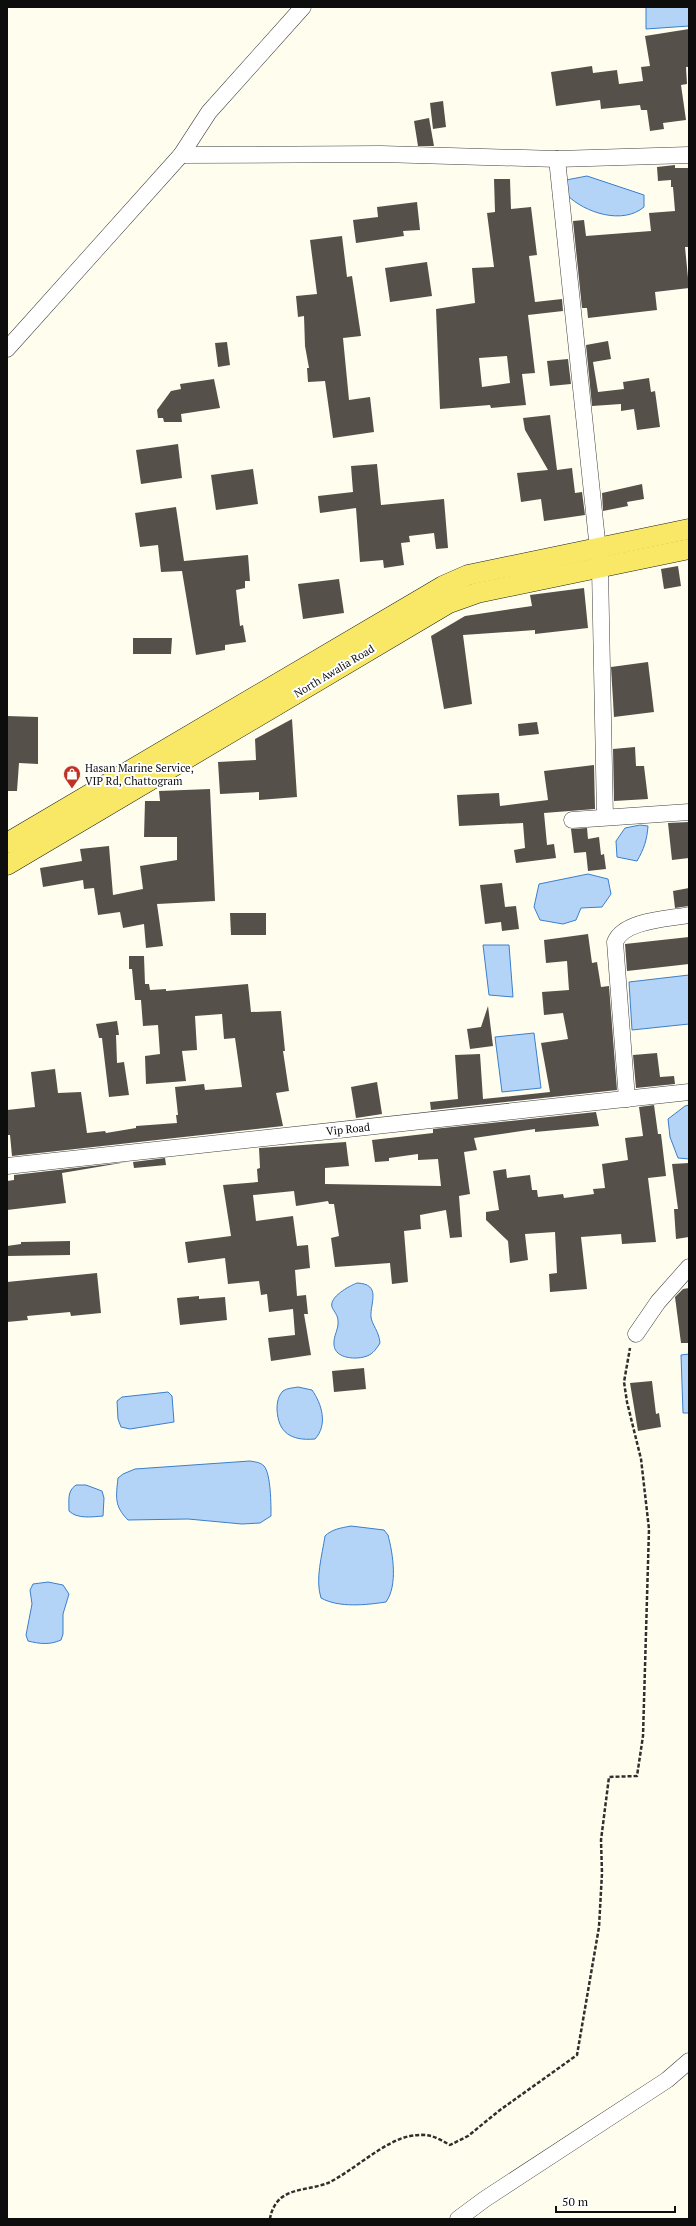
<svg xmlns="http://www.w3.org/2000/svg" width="696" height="2226" viewBox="0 0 696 2226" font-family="'PT Serif',serif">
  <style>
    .water { fill: #b3d4f6; stroke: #3a7fcd }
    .building { fill: #56504a; fill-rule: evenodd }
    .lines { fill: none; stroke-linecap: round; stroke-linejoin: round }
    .minor-casing { stroke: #404040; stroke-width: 17 }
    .major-casing { stroke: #1e1e1e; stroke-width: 21 }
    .path { stroke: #2f2f2f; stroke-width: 2.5; stroke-dasharray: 4 2; stroke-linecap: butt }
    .minor { stroke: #fff; stroke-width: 16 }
    .major { stroke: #f8e865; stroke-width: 20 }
    .labels { text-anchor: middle; stroke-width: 4; stroke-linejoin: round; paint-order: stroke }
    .street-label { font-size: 11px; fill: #0d0d0d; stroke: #fff }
    .poi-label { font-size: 11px; fill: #0d0d0d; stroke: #fff; text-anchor: start }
  </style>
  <rect width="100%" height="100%" fill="#fffeee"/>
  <!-- water -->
  <g class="water">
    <path d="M646 7H689V26L646 29Z"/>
    <path d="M587 176 644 195V207C623 225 585 213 567 195L566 180Z"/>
    <path d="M640 825 648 826C647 840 644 849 637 861L617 857 616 841 625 828Z"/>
    <path d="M588 874 608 879 611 894 602 907 581 908 576 920 563 924 540 920 534 907 539 884Z"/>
    <path d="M483 945H509L513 997 489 995Z"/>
    <path d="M689 975V1024L632 1030 629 982Z"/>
    <path d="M534 1033 541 1088 502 1092 495 1037Z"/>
    <path d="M689 1105V1159L678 1158 670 1137 668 1119 685 1106Z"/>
    <path d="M357 1283C382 1284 370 1303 371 1317 372 1325 379 1331 380 1343 377 1348 373 1354 367 1356 357 1360 335 1359 334 1345 333 1336 339 1329 338 1321 338 1315 334 1312 332 1307 329 1297 349 1286 357 1283Z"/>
    <path d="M689 1354V1413H683L681 1355Z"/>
    <path d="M298 1387 312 1390C322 1404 328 1425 315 1439 291 1441 278 1433 277 1409 277 1403 278 1396 283 1391 287 1388 293 1388 298 1387Z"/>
    <path d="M168 1392 172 1396 174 1422 130 1429 121 1427 118 1419 117 1401 122 1397Z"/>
    <path d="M250 1461C255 1462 260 1462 264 1466 271 1474 271 1505 271 1516L260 1523 242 1524 188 1519 128 1520C114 1506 116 1497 118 1478L123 1474 135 1469Z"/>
    <path d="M76 1485H86L102 1491 104 1498 103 1516C92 1517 77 1519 69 1511 69 1500 67 1491 76 1485Z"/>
    <path d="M351 1526 384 1530 388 1535C393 1554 398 1585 386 1602 366 1605 339 1608 321 1598 315 1579 322 1556 325 1536 332 1529 341 1528 351 1526Z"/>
    <path d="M48 1582 63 1585 69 1594 63 1614V1634L61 1640C50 1645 40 1644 28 1641L26 1635 32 1604 30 1590 33 1584Z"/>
  </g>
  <!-- building -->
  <g class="building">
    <path d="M689 29V67H686L687 84 681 85 686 120 663 123 664 129 650 131 647 110H641L640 105 601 109 600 100 556 106 551 72 592 66 593 73 617 70 619 84 643 81 641 67 650 66 645 36Z"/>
    <path d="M443 101 446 127 433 129 430 103Z"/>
    <path d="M429 118 434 146H418L414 121Z"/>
    <path d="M675 165V168H689V247H685L689 288 655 292 657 310 588 318 587 308H582L573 221 584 220 586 236 651 231 649 213 675 211 673 187H671V180L658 181 657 167Z"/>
    <path d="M494 179H510L511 209 531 207 537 255 529 256 535 302 562 299 563 311 528 315 535 373 522 374 526 405 491 408 490 405 440 409 436 309 475 303 472 268 494 267 487 213 495 212ZM507 356 510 383 482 387 479 358Z"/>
    <path d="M417 202 420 230 403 231 404 236 356 243 353 220 378 217 377 207Z"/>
    <path d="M342 236 347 277 352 276 361 336 343 338 349 400 370 397 374 432 333 438 325 381 308 382 307 368H309L305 346 304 316 298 317 296 296 317 294 310 240Z"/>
    <path d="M427 262 432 296 390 302 385 268Z"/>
    <path d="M608 341 611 359 593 362 598 392 624 389 623 382 649 378 651 392 655 391 660 427 637 430 634 409 621 411V404L592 406 586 345Z"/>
    <path d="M227 342 230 365 218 367 215 343Z"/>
    <path d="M568 359 571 384 550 386 547 361Z"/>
    <path d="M214 379 220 408 181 414 182 422H164L163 418H158L157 410 171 391 181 389 180 384Z"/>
    <path d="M550 415 557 470 572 468 575 493 582 492 585 515 544 521 541 499 521 502 517 473 548 470 525 430 523 418Z"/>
    <path d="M178 444 182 478 141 484 136 450Z"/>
    <path d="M377 464 381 505 444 499 448 548 436 549 434 533 409 536 410 542 401 543 404 565 384 568 383 560 360 562 356 508 320 513 318 496 353 492 351 466Z"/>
    <path d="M253 469 258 504 216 510 211 475Z"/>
    <path d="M642 484 644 499 627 502 628 506 603 511 602 493Z"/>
    <path d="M176 507 184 561 248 555 250 581H245V588L236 590 240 626 243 625 246 642 225 645V650L196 655 182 571 161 572 158 545 140 547 135 513Z"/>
    <path d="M678 566 681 586 664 589 661 569Z"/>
    <path d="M339 579 344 613 303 619 298 584Z"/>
    <path d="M584 588 588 628 535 634V630L463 635 472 704 444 709 431 636 465 616 532 606 530 595Z"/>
    <path d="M133 638H172L171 654H133Z"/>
    <path d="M648 662 654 712 614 717 611 667Z"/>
    <path d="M7 716 38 717V764L19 763 17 791H7Z"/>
    <path d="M292 719 297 797 259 800V792L220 794 218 762 256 760 255 739Z"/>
    <path d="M537 722 539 734 519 736 518 724Z"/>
    <path d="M635 747 636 766H644L648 799 614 801 613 749Z"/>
    <path d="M594 765 595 809 544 813 547 845 554 844 556 858 516 863 514 850 525 848 523 823 459 826 457 795 499 793 500 806 548 800 544 771Z"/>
    <path d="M210 789 215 901 157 904 163 946 146 948 144 924 123 928 120 912 98 915 94 888 84 889 83 880 43 887 40 868 82 861 80 849 109 846 113 895 143 889 140 866 177 860V837H144L145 801H160L159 791Z"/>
    <path d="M689 822V858L672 860 668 823Z"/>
    <path d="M587 828 588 839 599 837 601 855 604 854 606 869 588 871 586 852 574 853 571 829Z"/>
    <path d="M502 883 505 907 516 906 519 929 502 931 501 922 485 924 480 885Z"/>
    <path d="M689 888V906L675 908 673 891Z"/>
    <path d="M230 913H266V935H231Z"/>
    <path d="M588 934 592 963 597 962 601 987 609 986 617 1090 431 1110 430 1102 458 1099 455 1055 480 1054 483 1099 550 1092 541 1043 568 1039 563 1013 544 1015 542 992 569 990 567 961 546 963 544 940Z"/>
    <path d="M689 937V964L627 971 625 944Z"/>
    <path d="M129 956H144L145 984H149L150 990 166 989V991L248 984 251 1012 281 1011 285 1051H283L289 1091 276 1093 283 1126 12 1156 10 1135H8L7 1110 35 1107 31 1072 55 1069 58 1093 81 1092 87 1133 105 1131 106 1133 136 1128V1126L177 1123 176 1115H178L175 1087 204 1084 205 1090 242 1087 235 1038 224 1039 222 1014 195 1016 197 1050 182 1051 186 1081 146 1084 145 1056 160 1054 158 1025 143 1026 141 1000H135L132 969H129Z"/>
    <path d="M488 1006 493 1046 470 1049 467 1029 481 1027Z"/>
    <path d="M117 1021 119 1035H116L117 1063 124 1062 129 1095 109 1097 102 1038H99L96 1024Z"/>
    <path d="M657 1053 660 1077 674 1076 675 1084 636 1088 633 1055Z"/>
    <path d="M377 1082 382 1114 356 1118 351 1087Z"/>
    <path d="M654 1105 658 1134H661L666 1176 648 1178 656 1242 622 1244 621 1234 581 1237 587 1289 550 1292 549 1274 557 1273 555 1232 525 1234 528 1260 510 1263 508 1241 486 1220V1212L499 1210 493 1171 506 1169 507 1178 530 1175 532 1190H537L538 1197 563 1194 564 1198 594 1194 593 1189 605 1188 602 1164 628 1160 625 1138 643 1136 639 1107Z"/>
    <path d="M596 1112 599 1126 535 1132V1129L474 1138 477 1150 464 1152 470 1194 459 1196 462 1237 450 1238 446 1210 420 1215 421 1229 404 1231 408 1282 392 1284 390 1263 335 1267 331 1238 339 1236 334 1204H329L328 1201 296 1206 294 1191 253 1195 256 1221 293 1216 297 1246 308 1245 310 1268 295 1270 297 1296 306 1295 308 1314H304L311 1355 271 1361 268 1338 295 1335 293 1309 269 1312 267 1294 261 1295 259 1281 228 1284 225 1258 188 1263 185 1242 231 1236 223 1185 258 1182 257 1169 260 1168 259 1148 346 1142 349 1166 325 1168V1184L441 1186 438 1159 418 1160V1154L389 1158V1161L375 1162 372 1140 433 1133V1129Z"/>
    <path d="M165 1158 166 1165 134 1168 133 1162Z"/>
    <path d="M127 1162 62 1173 66 1203 7 1210V1181L14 1180V1175Z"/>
    <path d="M689 1163V1237L676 1239 674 1209H678L672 1164Z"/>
    <path d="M70 1241V1255L7 1256V1246L21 1244V1242Z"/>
    <path d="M97 1273 101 1313 71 1316 70 1312 27 1316 28 1320 7 1322V1282Z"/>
    <path d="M689 1288V1343H681L675 1297 683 1289Z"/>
    <path d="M199 1296V1299L225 1297 227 1320 180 1325 177 1298Z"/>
    <path d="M364 1368 366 1389 334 1392 332 1371Z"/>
    <path d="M652 1381 656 1414 659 1413 661 1427 638 1431 630 1383Z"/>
  </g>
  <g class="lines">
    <!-- minor casing -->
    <g class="minor-casing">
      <g id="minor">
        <path d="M181 155 381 154 557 159 689 155"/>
        <path d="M557 159 600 569 605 817"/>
        <path d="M7 349 181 155 209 112 303 7"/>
        <path d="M572 820 689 812"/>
        <path d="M627 1099 615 942C624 920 668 919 689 915"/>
        <path d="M7 1166 689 1092"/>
        <path d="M636 1334 658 1302 689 1267"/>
        <path d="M458 2219 485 2199 667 2080 689 2061"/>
      </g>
    </g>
    <!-- major casing -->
    <g class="major-casing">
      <g id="major">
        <path d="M7 843 443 586 468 575 689 529"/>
        <path d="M7 865 449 603 477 593 689 549"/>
      </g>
    </g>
    <!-- path -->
    <path class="path" d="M270 2219C271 2211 275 2203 281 2198 294 2188 313 2189 328 2183 353 2171 384 2141 410 2136 428 2133 434 2136 450 2145L468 2136 500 2110 577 2055 599 1927 602 1873 601 1840 609 1777 637 1776 643 1736 649 1529 641 1459 627 1402 624 1382 630 1348"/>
    <!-- minor -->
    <use href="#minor" class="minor"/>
    <!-- major -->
    <use href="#major" class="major"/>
  </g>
  <!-- icons -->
  <defs>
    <g id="shop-pin" transform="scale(0.9)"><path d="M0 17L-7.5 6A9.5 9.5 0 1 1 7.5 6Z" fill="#be3225" stroke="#fff"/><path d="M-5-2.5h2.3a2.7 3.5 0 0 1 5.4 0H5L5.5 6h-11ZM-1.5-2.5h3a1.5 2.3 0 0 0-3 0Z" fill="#fff"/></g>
  </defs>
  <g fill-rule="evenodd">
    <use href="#shop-pin" x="72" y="774"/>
  </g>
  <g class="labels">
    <!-- street labels -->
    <g class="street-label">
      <text transform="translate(334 671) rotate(-31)" y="4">North Awalia Road</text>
      <text transform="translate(348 1129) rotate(-6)" y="4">Vip Road</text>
    </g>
    <!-- poi labels -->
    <g class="poi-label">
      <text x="85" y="772">Hasan Marine Service,<tspan x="85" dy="13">VIP Rd, Chattogram</tspan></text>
    </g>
  </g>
  <!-- border -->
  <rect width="696" height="2226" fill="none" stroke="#0d0d0d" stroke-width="16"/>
  <!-- scale -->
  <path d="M556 2206v6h119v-6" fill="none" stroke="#0d0d0d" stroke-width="2"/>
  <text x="562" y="2206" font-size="12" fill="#0d0d0d" stroke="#ffffff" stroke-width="3" paint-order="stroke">50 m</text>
</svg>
